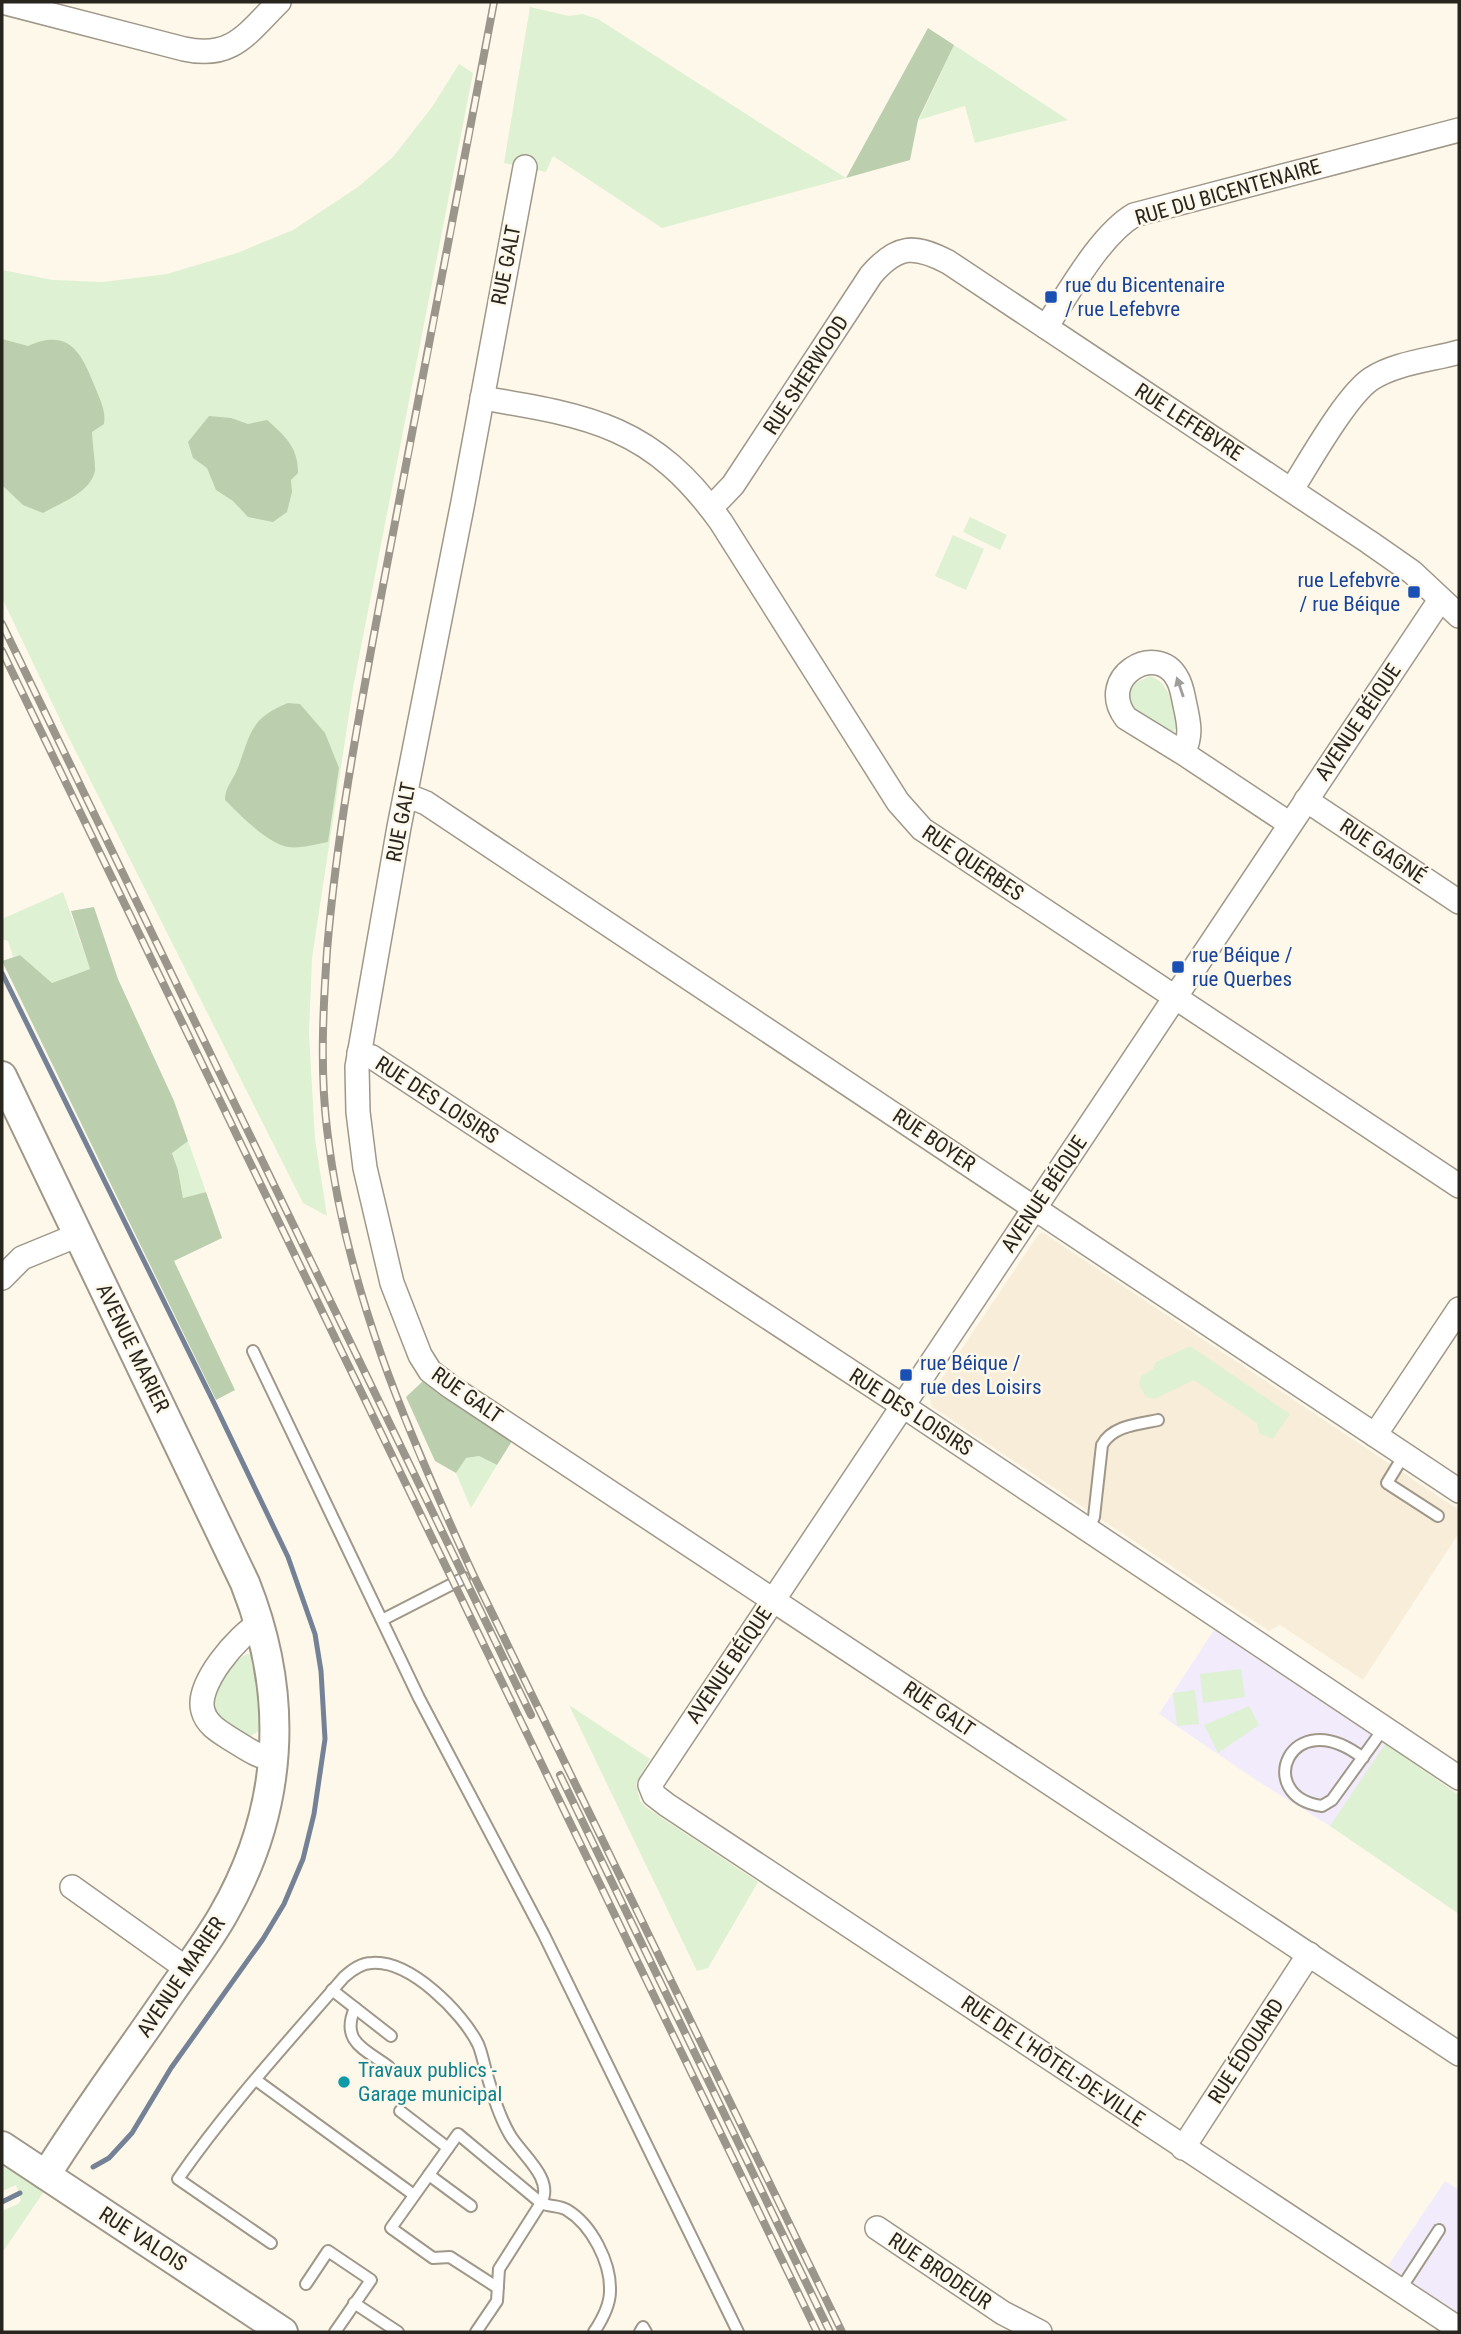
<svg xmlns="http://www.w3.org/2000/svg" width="1461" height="2334" viewBox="0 0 1461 2334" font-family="'Roboto Condensed',sans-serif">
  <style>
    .commercial { fill: #f1ebfc }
    .education { fill: #f8edd8 }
    .green { fill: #def1d2 }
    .forest { fill: #bbcfae }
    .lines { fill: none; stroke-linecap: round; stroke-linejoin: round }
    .stream { stroke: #758296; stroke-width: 5 }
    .service-casing { stroke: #9f9788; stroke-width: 14 }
    .minor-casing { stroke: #9f9788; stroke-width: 26 }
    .tertiary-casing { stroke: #9f9788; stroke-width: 32 }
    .service { stroke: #fff; stroke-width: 10 }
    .minor { stroke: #fff; stroke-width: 23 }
    .tertiary { stroke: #fff; stroke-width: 28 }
    .rail-casing { stroke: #9b968c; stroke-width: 8 }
    .rail { stroke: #fef8eb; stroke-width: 5; stroke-dasharray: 16; stroke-linecap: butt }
    .oneway { fill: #9e9d9a }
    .transit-dot { fill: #1a4fb4; stroke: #fef8eb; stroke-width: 2.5 }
    .culture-dot { fill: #0f9aa8; stroke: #fef8eb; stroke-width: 2.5 }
    .labels { text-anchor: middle; stroke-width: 5; stroke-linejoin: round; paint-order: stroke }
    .street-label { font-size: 21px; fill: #28251f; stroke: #fef8eb }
    .transit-label { font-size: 21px; fill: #164399; stroke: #fef8eb; text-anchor: start }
    .culture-label { font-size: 21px; fill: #0d838f; stroke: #fef8eb; text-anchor: start }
  </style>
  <rect width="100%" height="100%" fill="#fef8eb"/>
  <!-- commercial -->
  <g class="commercial">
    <path d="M1214 1630 1385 1744 1330 1826 1259 1782 1159 1714Z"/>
    <path d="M1445 2181 1459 2190V2314L1388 2266Z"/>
  </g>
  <!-- education -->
  <path class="education" d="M1042 1232 1459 1510V1533L1363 1680 1280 1625 1269 1631 931 1406 930 1396 1038 1235Z"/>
  <!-- green -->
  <g class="green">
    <path d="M530 7 569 16 582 14 598 19 846 178 662 228 553 156 546 172 504 163Z"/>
    <path d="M954 45 1068 120 975 143 965 106 919 120Z"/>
    <path d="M459 64 473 73 353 688 312 958 309 1034 315 1139 327 1216 303 1203 66 732 2 598V270L53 280 103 282 167 274 237 253 293 230 358 187 393 157 432 107Z"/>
    <path d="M970 517 1007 535 1000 550 963 532Z"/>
    <path d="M953 535 984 549 966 590 935 576Z"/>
    <path d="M1150 676C1171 683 1173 707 1177 727L1173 732C1166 730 1159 726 1153 722 1137 713 1122 704 1133 684Z"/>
    <path d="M63 892 90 969 52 983 20 955 13 957 8 941 2 939V919Z"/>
    <path d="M188 1141 206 1192 183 1198 178 1170 172 1152Z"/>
    <path d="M1190 1346 1290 1414 1273 1439 1260 1434 1257 1423 1194 1380 1154 1399 1146 1397 1139 1384 1141 1376 1153 1369 1156 1362Z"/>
    <path d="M479 1456 497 1465 471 1508 456 1473 465 1458Z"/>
    <path d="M248 1654 253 1656 260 1688 261 1730 250 1736C235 1729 210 1715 214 1696 222 1683 232 1658 248 1654Z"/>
    <path d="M1241 1669 1245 1697 1203 1703 1200 1674Z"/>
    <path d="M1195 1690 1199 1724 1177 1726 1173 1693Z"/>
    <path d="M569 1705 650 1759 636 1784 640 1801 647 1808 758 1882 708 1968 697 1971Z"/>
    <path d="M1249 1706 1259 1725 1218 1753 1204 1725Z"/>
    <path d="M1385 1744 1459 1795V1914L1330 1826Z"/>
    <path d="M2 2158 45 2190 2 2253V2211L18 2204 21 2200 16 2185 2 2191Z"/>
  </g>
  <!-- forest -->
  <g class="forest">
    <path d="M928 28 954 45 918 120 910 160 846 178Z"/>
    <path d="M2 339 28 346C69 328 81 352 95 387 100 400 106 410 104 424L92 432C92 439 96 468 95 471 90 493 60 503 43 513L23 505 2 485Z"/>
    <path d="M209 416 231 418 248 424 267 420C286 437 298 447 298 473L291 480 292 492 287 512 273 522 248 517 233 501 216 490 207 468 193 458 188 442Z"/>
    <path d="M288 703 300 704 325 733 339 768 328 842C316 844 300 849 288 847 267 843 240 815 225 800 225 788 232 781 237 770 251 735 248 719 288 703Z"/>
    <path d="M94 907 118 979 174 1101 188 1141 172 1153 178 1170 183 1198 206 1192 222 1238 174 1261 235 1390 216 1400 2 961 20 955 52 983 90 969 71 911Z"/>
    <path d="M423 1381 512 1441 497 1465 479 1456 466 1458 456 1473 435 1461 406 1397Z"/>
  </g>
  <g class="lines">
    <!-- stream -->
    <g class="stream">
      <path d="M2 973 215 1405 288 1557 315 1634 321 1671 325 1739 314 1814 303 1859 284 1904 263 1939 171 2068 132 2133 109 2158 93 2167"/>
      <path d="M2 2202 20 2193"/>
    </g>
    <!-- service casing -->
    <g class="service-casing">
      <g id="service">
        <path d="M253 1351 419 1698 544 1935 738 2332"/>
        <path d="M1404 1455 1387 1483 1438 1516"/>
        <path d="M1088 1531 1094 1517 1102 1445C1112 1426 1138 1424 1158 1420"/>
        <path d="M382 1620 464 1578"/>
        <path d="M1363 1758C1289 1701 1253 1797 1322 1806L1332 1800 1384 1728"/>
        <path d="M332 1990 391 2036"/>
        <path d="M355 2008C340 2042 365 2049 389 2067"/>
        <path d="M256 2080 414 2195"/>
        <path d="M400 2111 448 2148"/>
        <path d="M429 2175 471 2206"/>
        <path d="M271 2243 178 2179C227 2108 287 2043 344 1977 352 1970 361 1963 372 1963 410 1960 462 2012 478 2044 482 2053 484 2065 487 2075 493 2095 499 2116 510 2135 521 2154 555 2179 541 2203 549 2207 559 2205 567 2210 592 2225 611 2263 610 2291 610 2306 602 2320 594 2332"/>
        <path d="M306 2284 328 2251 371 2280 335 2332"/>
        <path d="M1400 2290 1439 2230"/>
        <path d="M354 2303 398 2332"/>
        <path d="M476 2332 497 2301 499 2269 541 2203 458 2134 391 2228 433 2258 450 2257 498 2288"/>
        <path d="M640 2332 643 2327 646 2332"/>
      </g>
    </g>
    <!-- minor casing -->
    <g class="minor-casing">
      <g id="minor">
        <path d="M2 2 184 49C233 60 248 32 279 2"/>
        <path d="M525 167 463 502 399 827 357 1067 358 1112 365 1168 392 1283 420 1355 430 1371 451 1387 1459 2054"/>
        <path d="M1046 327C1068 294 1100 235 1134 215L1459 130"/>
        <path d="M482 398C592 416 653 427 721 522L898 802 922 829 1459 1186"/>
        <path d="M1292 489C1310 461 1346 396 1371 379 1395 363 1431 360 1459 352"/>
        <path d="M711 508 733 485 871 275C897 245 914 244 948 262L1369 542 1412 572 1459 616"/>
        <path d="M1440 600 650 1785 654 1795 667 1805 1459 2329"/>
        <path d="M1183 753C1192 736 1189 723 1185 705 1183 696 1182 686 1177 678 1157 641 1095 677 1126 718L1183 753 1290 824"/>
        <path d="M406 795 426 803 1459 1491"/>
        <path d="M1306 800 1459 902"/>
        <path d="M359 1053 372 1057 903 1406 1459 1778"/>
        <path d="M2 1278 22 1258 78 1235"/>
        <path d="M1375 1435 1459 1309"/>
        <path d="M260 1623C238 1635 195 1685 203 1711 207 1726 222 1733 234 1741 247 1749 258 1757 273 1759"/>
        <path d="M72 1887 187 1969"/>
        <path d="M1183 2148 1309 1954"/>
        <path d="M877 2228 1003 2313 1040 2332"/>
      </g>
    </g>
    <!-- tertiary casing -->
    <g class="tertiary-casing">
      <g id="tertiary">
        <path d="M2 1076 245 1583C290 1696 284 1809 223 1915 207 1943 187 1969 169 1995 128 2055 84 2114 46 2175"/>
        <path d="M2 2146 283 2332"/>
      </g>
    </g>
    <!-- service -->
    <use href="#service" class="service"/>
    <!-- minor -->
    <use href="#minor" class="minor"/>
    <!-- tertiary -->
    <use href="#tertiary" class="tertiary"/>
    <!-- rail casing -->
    <g class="rail-casing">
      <g id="rail">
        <path d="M494 2C457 198 420 394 382 591 360 710 337 830 327 951 323 1010 320 1070 327 1129 345 1287 407 1431 473 1574L842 2332"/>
        <path d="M2 624 531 1715"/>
        <path d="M2 651 817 2332"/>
        <path d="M560 1775 830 2332"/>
      </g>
    </g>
    <!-- rail -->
    <use href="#rail" class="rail"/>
  </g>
  <!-- one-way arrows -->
  <defs><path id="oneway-solid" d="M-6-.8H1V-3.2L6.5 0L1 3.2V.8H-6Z" transform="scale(1.75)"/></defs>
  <use class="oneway" href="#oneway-solid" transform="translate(1180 687) rotate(-109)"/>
  <!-- markers -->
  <g class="transit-dot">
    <rect x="1044" y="290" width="14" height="14" rx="3.5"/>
    <rect x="1407" y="585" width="14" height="14" rx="3.5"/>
    <rect x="1171" y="960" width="14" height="14" rx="3.5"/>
    <rect x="899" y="1368" width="14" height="14" rx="3.5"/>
  </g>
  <circle class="culture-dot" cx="344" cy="2082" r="7"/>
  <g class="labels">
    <!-- street labels -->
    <g class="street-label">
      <text transform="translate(1228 192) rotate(-16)" y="7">RUE DU BICENTENAIRE</text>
      <text transform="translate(506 265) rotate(-79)" y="7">RUE GALT</text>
      <text transform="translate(806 375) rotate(-57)" y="7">RUE SHERWOOD</text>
      <text transform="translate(1189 422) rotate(33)" y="7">RUE LEFEBVRE</text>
      <text transform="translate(1358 722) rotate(-56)" y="7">AVENUE BÉIQUE</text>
      <text transform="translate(401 822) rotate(-79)" y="7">RUE GALT</text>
      <text transform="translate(1383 851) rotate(34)" y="7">RUE GAGNÉ</text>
      <text transform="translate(973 863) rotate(34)" y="7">RUE QUERBES</text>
      <text transform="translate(437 1100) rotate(33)" y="7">RUE DES LOISIRS</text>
      <text transform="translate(934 1140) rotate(34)" y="7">RUE BOYER</text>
      <text transform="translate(1044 1194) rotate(-56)" y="7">AVENUE BÉIQUE</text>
      <text transform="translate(133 1348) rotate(64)" y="7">AVENUE MARIER</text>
      <text transform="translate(467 1395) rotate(35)" y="7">RUE GALT</text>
      <text transform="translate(911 1412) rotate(33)" y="7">RUE DES LOISIRS</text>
      <text transform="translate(729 1665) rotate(-56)" y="7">AVENUE BÉIQUE</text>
      <text transform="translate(939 1709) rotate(34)" y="7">RUE GALT</text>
      <text transform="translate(181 1977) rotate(-56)" y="7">AVENUE MARIER</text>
      <text transform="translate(1246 2051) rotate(-57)" y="7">RUE ÉDOUARD</text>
      <text transform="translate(1053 2061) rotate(34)" y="7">RUE DE L'HÔTEL-DE-VILLE</text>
      <text transform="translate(143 2239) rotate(33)" y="7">RUE VALOIS</text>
      <text transform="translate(940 2271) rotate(34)" y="7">RUE BRODEUR</text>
    </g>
    <!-- transit labels -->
    <g class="transit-label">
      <text x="1065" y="292">rue du Bicentenaire<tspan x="1065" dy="24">/ rue Lefebvre</tspan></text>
      <text x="1400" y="587" text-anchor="end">rue Lefebvre<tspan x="1400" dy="24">/ rue Béique</tspan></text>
      <text x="1192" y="962">rue Béique /<tspan x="1192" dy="24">rue Querbes</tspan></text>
      <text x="920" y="1370">rue Béique /<tspan x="920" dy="24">rue des Loisirs</tspan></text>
    </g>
    <!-- culture labels -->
    <g class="culture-label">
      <text x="358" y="2077">Travaux publics -<tspan x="358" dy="24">Garage municipal</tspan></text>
    </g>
  </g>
  <!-- border -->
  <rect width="1461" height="2334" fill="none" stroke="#28251f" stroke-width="7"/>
</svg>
